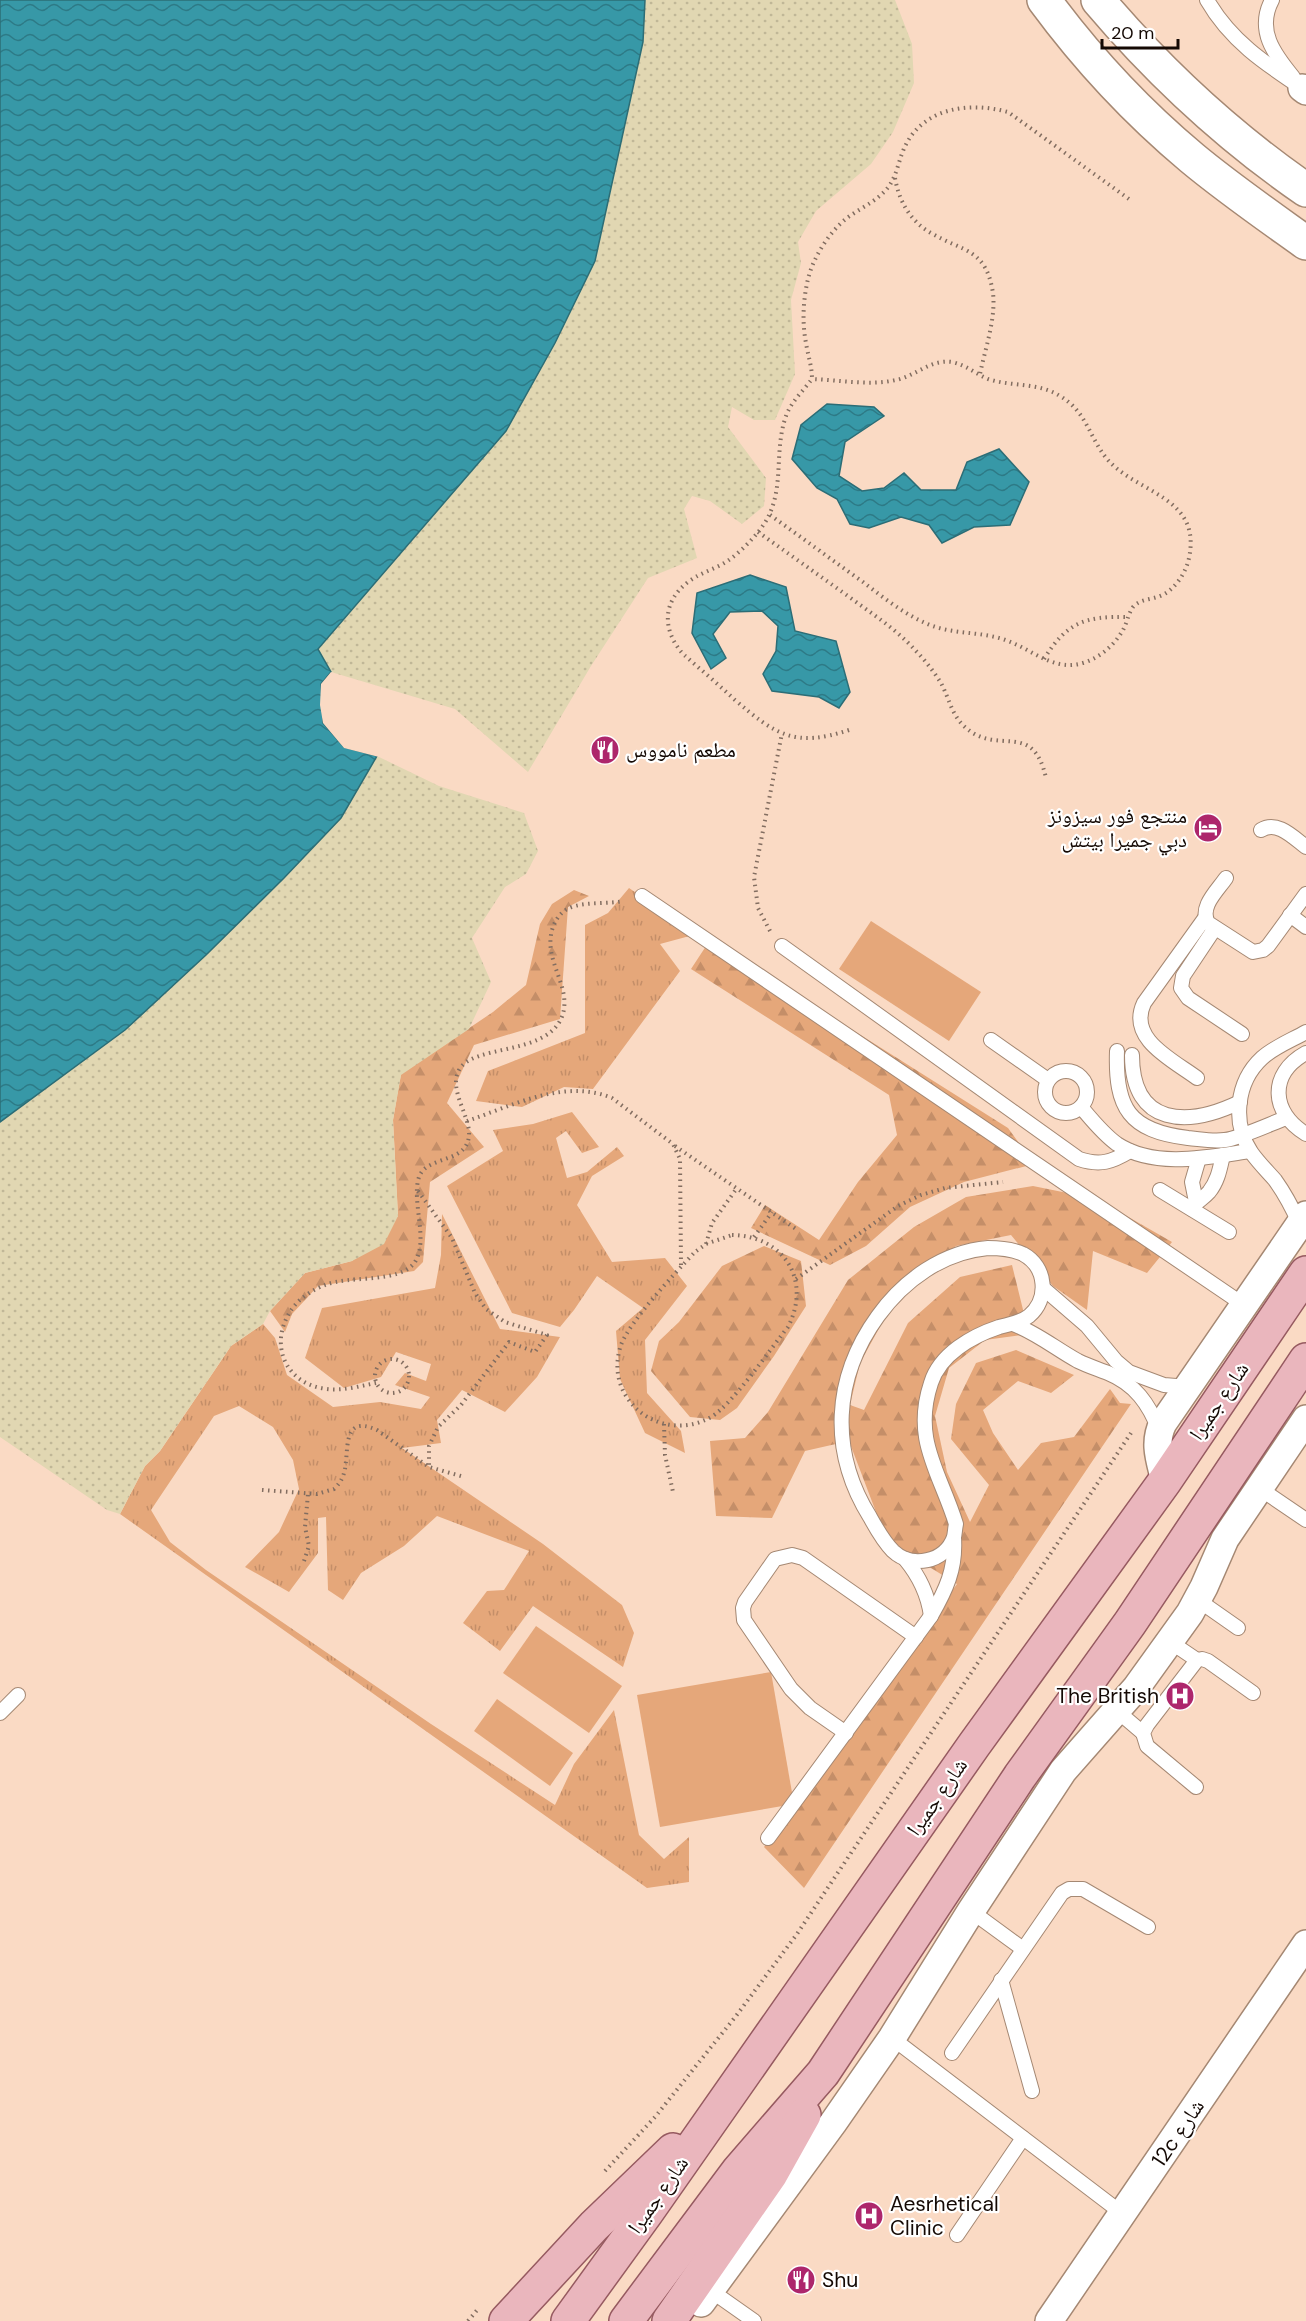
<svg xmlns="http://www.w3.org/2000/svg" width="1306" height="2321" viewBox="0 0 1306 2321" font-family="'DM Sans','Noto Naskh Arabic',sans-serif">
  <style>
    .grass { fill: url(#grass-tufts) }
    .forest { fill: url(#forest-firs) }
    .sand { fill: url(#sand-dots) }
    .garden { fill: #e5a77a }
    .water { fill: url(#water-waves); stroke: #2c6d76; stroke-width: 1.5 }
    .pier { fill: #fadac4 }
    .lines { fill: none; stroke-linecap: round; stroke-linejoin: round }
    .service-casing { stroke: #a58873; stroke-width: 16 }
    .minor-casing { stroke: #a58873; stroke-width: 30 }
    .tertiary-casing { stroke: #a58873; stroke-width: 36 }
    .primary-casing { stroke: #965a60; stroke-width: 36 }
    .path { stroke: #826d60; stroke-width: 4; stroke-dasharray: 1.5 4.5; stroke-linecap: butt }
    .service { stroke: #fff; stroke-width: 14 }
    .minor { stroke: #fff; stroke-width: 27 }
    .tertiary { stroke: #fff; stroke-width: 33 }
    .primary { stroke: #eab6bd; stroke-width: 33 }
    .labels { text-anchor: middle; stroke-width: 4.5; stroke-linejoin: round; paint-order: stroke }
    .poi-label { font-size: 21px; fill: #140904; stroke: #fff; text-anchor: start }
    .street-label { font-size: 21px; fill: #140904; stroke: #fff }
  </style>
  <defs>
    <pattern id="grass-tufts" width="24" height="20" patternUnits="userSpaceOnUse" patternTransform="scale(1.5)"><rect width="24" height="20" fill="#e5a77a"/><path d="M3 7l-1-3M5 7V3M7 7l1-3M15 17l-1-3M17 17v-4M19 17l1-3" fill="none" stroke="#c48e68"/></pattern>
    <pattern id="forest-firs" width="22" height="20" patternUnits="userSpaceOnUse" patternTransform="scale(1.5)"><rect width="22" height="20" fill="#e5a77a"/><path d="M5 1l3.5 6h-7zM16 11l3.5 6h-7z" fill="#c48e68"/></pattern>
    <pattern id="sand-dots" width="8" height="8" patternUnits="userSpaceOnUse" patternTransform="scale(1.5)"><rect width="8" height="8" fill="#e1d7b2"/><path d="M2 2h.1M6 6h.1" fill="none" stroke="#c0b797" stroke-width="1.8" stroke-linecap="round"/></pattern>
    <pattern id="water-waves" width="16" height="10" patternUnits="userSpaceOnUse" patternTransform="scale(1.5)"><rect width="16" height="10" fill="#3798a7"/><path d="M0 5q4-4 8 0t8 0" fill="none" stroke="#2d7a86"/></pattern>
  </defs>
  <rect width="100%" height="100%" fill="#fadac4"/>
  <!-- grass -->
  <g class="grass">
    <path d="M629 888 697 934 660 944 680 971 593 1089 564 1087 522 1107 476 1101 488 1071 585 1033V925L608 913Z"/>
    <path d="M572 1112 599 1147 582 1153 566 1131 556 1138 567 1178 587 1172 617 1147 624 1156 592 1176 577 1205 612 1262 665 1258 687 1286 645 1340 647 1393 681 1431 685 1453 645 1433 620 1379 616 1331 643 1308 597 1276 574 1310 560 1327 512 1313 447 1186 503 1151 493 1130 533 1124Z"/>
    <path d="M442 1214 500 1329 560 1337 537 1377 505 1412 462 1390 437 1420 441 1443 402 1448 543 1544 622 1605 634 1633 623 1667 533 1606 500 1651 463 1623 487 1591 504 1590 529 1551 437 1516 404 1546 361 1573 343 1600 328 1590 326 1517 318 1518V1553L289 1592 245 1567 279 1532 299 1489 293 1460 273 1427 239 1406 214 1416 151 1510 170 1542 206 1570 431 1724 555 1805 574 1764 614 1710 639 1835 664 1859 689 1837V1882L647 1888 120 1514 145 1466 160 1451 231 1346 263 1324 275 1338 287 1375 333 1407 380 1402 421 1409 430 1397 395 1385 405 1373 426 1381 431 1364 396 1352 381 1377 344 1388 305 1358 322 1308 435 1288 441 1255Z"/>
  </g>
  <!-- forest -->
  <g class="forest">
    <path d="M574 890 589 896 568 907 560 1019 474 1045 447 1103 484 1147 430 1182 423 1262 414 1271 318 1286 292 1314 285 1332 270 1311 305 1273 352 1261 398 1216 393 1120 401 1074 493 1012 526 985 540 924 552 904Z"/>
    <path d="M710 940 1008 1128 1034 1164 964 1182 910 1207 866 1246 830 1265 751 1228 765 1205 819 1240 858 1182 897 1135 889 1095 691 969Z"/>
    <path d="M1033 1186 1097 1199 1172 1242 1147 1273 1093 1251 1087 1310 1053 1286 1011 1235 956 1246 899 1292 860 1363 850 1405 864 1410 908 1323 960 1277 1012 1265 1029 1334 985 1340 949 1368 935 1416 947 1472 970 1522 989 1485 951 1439 956 1404 976 1363 1016 1350 1074 1375 1051 1393 1018 1381 983 1410 993 1433 1018 1470 1041 1443 1074 1437 1110 1389 1120 1403 1131 1404 804 1888 764 1847 957 1584 887 1541 849 1441 805 1451 772 1518 716 1516 710 1441 745 1438 768 1412 848 1280 914 1227 966 1197Z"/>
    <path d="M764 1246 801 1261 806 1306 774 1356 737 1408 720 1420 690 1417 651 1371 659 1341 679 1322 722 1266Z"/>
  </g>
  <!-- sand -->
  <g class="sand">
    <path d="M645 0H895L912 44 914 83 893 132 871 164 816 211 798 242 801 263 791 300 795 374 775 420H754L732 407 728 427 766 478 764 506 742 524 710 501 692 496 684 509 697 558 648 578 591 666 528 772 455 709 331 672 318 649 506 431 595 260 643 42Z"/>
    <path d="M377 756 439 786 524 813 538 851 526 874 505 887 472 938 491 982 469 1029 401 1075 393 1120 398 1216 384 1244 352 1261 305 1273 270 1311 263 1324 231 1346 160 1451 145 1466 120 1514 107 1510 0 1437V1122L125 1030 206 955 284 878 341 818Z"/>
  </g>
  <!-- garden -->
  <g class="garden">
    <path d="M871 921 981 992 949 1041 839 969Z"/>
    <path d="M536 1626 622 1686 589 1733 503 1673Z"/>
    <path d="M771 1672 794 1804 660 1827 637 1695Z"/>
    <path d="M497 1699 573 1753 550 1786 474 1731Z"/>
  </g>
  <!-- water -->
  <g class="water">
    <path d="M0 0H645L643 42 595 261 555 343 506 431 318 649 331 672 321 684 323 723 344 747 377 756 341 818 284 878 206 955 125 1030 0 1122Z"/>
    <path d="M827 404 874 407 884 416 845 442 839 476 862 491 884 488 904 473 921 490H956L967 462 999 449 1029 482 1010 525 974 527 942 543 929 525 901 517 869 528 850 524 837 499 817 488 792 459 801 425Z"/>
    <path d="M750 575 786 587 795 631 836 641 850 692 839 708 819 697 772 691 763 674 776 651 778 626 762 611 730 612 713 634 726 658 711 669 692 633 697 593Z"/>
  </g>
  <!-- pier -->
  <path class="pier" d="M331 672 334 673 324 685 323 705 326 722 346 745 378 753 379 757 344 748 323 723 320 705 321 684Z"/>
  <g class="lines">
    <!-- service casing -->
    <g class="service-casing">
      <g id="service">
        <path d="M1207 0C1230 40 1264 63 1302 88"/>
        <path d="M1272 0C1256 30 1274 54 1293 77"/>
        <path d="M1261 830C1277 820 1293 837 1306 847"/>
        <path d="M1226 878C1217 891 1199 907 1208 923L1253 952 1263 950 1268 946 1306 894"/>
        <path d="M642 896 1244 1305"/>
        <path d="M1290 915 1306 927"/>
        <path d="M1215 928 1183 976 1181 988 1188 998 1242 1034"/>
        <path d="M782 946 1079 1159C1100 1166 1112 1162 1130 1151"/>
        <path d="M991 1040 1048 1080"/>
        <path d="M1117 1051C1115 1108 1129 1131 1188 1138 1200 1139 1212 1142 1225 1140 1240 1138 1270 1124 1286 1118"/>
        <path d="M1306 1053C1268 1074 1271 1113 1306 1134"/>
        <path d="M1132 1055C1132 1127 1188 1127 1240 1102"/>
        <circle cx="1066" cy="1092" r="21"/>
        <path d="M1197 1078C1173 1060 1127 1039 1144 1003L1205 918"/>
        <path d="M1081 1107C1092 1120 1103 1134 1117 1144 1155 1169 1209 1157 1250 1151"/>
        <path d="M1160 1190 1229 1232"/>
        <path d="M1196 1202 1192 1182 1199 1158"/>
        <path d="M1192 1209C1196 1201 1203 1199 1209 1192 1218 1181 1220 1168 1223 1155"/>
        <path d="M1300 1225C1293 1209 1285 1194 1275 1180 1267 1171 1258 1162 1251 1152 1232 1123 1236 1082 1262 1058 1274 1047 1292 1040 1306 1032"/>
        <path d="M988 1248C1000 1248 1012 1249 1023 1254 1047 1267 1049 1299 1029 1316 1020 1323 1010 1324 999 1327 972 1336 940 1354 931 1383 912 1440 940 1472 956 1524 955 1528 955 1533 954 1537 945 1562 912 1569 893 1551 884 1542 876 1528 870 1517 829 1451 833 1378 878 1316 904 1280 943 1252 988 1248Z"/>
        <path d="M1043 1288 1087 1326 1116 1361 1129 1372 1164 1385 1188 1387"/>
        <path d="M1013 1324C1037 1333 1056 1349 1078 1361 1088 1366 1098 1369 1108 1373 1135 1384 1149 1404 1159 1430"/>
        <path d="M1259 1488 1306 1520"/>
        <path d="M905 1559C920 1577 928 1594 931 1616"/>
        <path d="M1198 1600 1238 1628"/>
        <path d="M1169 1641 1197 1660"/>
        <path d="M1116 1710 1143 1733"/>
        <path d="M0 1713 18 1695"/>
        <path d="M846 1733 810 1708 791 1689 744 1620 743 1608 745 1602 775 1559 792 1555 803 1558 916 1637"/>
        <path d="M1196 1787 1147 1746 1143 1733 1147 1725 1197 1660 1202 1659 1208 1661 1253 1693"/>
        <path d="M768 1838 931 1616C946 1590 956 1569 954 1538"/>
        <path d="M971 1911 1023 1949"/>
        <path d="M1001 1980 1032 2091"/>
        <path d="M892 2038 1123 2214"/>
        <path d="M952 2053 1062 1893 1069 1889H1083L1148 1927"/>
        <path d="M957 2235 1023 2138"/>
        <path d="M710 2290 754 2321"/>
      </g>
    </g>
    <!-- minor casing -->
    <g class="minor-casing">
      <g id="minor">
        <path d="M1302 88 1306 91"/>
        <path d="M1165 1481C1160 1460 1153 1443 1163 1423L1306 1215"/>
        <path d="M701 2303 833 2123 892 2038 971 1911 1063 1771 1136 1688 1190 1613 1204 1587 1225 1539 1306 1419"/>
        <path d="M1049 2321 1306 1944"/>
      </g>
    </g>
    <!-- tertiary casing -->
    <g class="tertiary-casing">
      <g id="tertiary">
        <path d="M1044 0C1086 57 1137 112 1192 158 1228 188 1267 215 1306 243"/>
        <path d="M1098 0C1159 72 1228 136 1306 190"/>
      </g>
    </g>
    <!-- primary casing -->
    <g class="primary-casing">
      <g id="primary">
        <path d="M506 2321 594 2226 673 2150"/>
        <path d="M568 2321 647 2212 974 1745 1165 1481 1306 1273"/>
        <path d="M626 2321 738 2171 823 2073 1020 1776 1130 1623 1306 1360"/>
        <path d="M669 2321 771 2174 804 2115"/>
      </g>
    </g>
    <!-- path -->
    <g class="path">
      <path d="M895 178C899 201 910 221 931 233 963 252 986 248 993 293 996 319 985 349 980 374"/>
      <path d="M770 515C801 537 832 560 863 582 884 598 905 615 930 625 955 635 983 631 1008 641 1035 651 1055 673 1086 662 1102 656 1115 644 1123 630 1127 623 1128 614 1133 607 1140 599 1150 600 1160 596 1174 591 1186 573 1189 558 1202 496 1137 494 1107 459 1089 437 1087 412 1060 396 1038 382 1012 387 988 379 976 374 966 365 952 362 930 359 916 376 896 380 870 386 839 380 812 379"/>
      <path d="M758 532C789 554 820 576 852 599 874 615 897 630 916 651 925 660 934 672 941 683 949 698 952 716 965 727 998 757 1033 719 1046 778"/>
      <path d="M1044 659C1067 622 1085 616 1128 617"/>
      <path d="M849 730C795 748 776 735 735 700 718 684 700 669 683 654 662 630 662 602 688 582 701 572 716 569 729 560 740 552 751 541 759 531 788 495 772 456 786 416 791 402 803 391 812 379 812 366 808 356 806 343 802 323 803 300 808 279 813 258 829 232 847 218 859 209 873 203 884 192 896 180 897 166 903 151 920 108 968 101 1008 112L1129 199"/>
      <path d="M770 931 758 908 754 877 782 733"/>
      <path d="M467 1121C512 1106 564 1078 612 1098L673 1144 680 1159 681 1265"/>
      <path d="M675 1146 796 1229"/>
      <path d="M418 1191 452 1238 475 1293 486 1309 505 1322 547 1335 535 1352 509 1342 461 1405 438 1427 429 1446V1467"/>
      <path d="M732 1235C784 1236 812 1280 788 1327 771 1348 732 1405 711 1417 662 1445 602 1400 621 1345 629 1322 676 1272 695 1252L706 1244Z"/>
      <path d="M754 1237 772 1212"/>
      <path d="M706 1244 712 1223 737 1188"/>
      <path d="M796 1279 898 1206 921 1195 945 1188 1003 1182"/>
      <circle cx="392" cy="1376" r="17"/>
      <path d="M376 1383C360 1386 343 1391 327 1389 282 1384 267 1339 295 1305 302 1297 314 1289 325 1285 349 1275 400 1284 415 1262 429 1240 411 1201 419 1177 427 1154 471 1165 469 1131 467 1112 449 1088 459 1070 473 1044 543 1056 561 1019 575 988 541 961 553 927 557 916 564 909 575 906 590 902 608 904 624 901"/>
      <path d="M664 1424 665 1455 673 1492"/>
      <path d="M262 1490 317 1494 334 1489C339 1484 342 1480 344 1473 350 1453 340 1413 377 1430L429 1467 461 1476"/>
      <path d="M304 1561 309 1546 305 1527 308 1494"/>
      <path d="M605 2171 655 2117 736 2016 797 1934 1131 1433"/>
      <path d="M468 2321 478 2309"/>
    </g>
    <!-- service -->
    <use href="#service" class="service"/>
    <!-- minor -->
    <use href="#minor" class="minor"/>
    <!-- tertiary -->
    <use href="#tertiary" class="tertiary"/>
    <!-- primary -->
    <use href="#primary" class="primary"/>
  </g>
  <!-- icons -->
  <defs>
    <g id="restaurant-disc" transform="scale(1.5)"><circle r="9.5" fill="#ad266c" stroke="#fff"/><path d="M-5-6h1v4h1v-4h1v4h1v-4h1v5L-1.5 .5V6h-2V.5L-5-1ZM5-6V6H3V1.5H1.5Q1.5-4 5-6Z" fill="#fff"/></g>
    <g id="hotel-disc" transform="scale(1.5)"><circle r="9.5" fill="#ad266c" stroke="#fff"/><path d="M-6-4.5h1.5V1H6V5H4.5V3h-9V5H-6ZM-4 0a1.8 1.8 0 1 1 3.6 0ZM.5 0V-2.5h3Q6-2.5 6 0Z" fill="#fff"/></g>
    <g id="hospital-disc" transform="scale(1.5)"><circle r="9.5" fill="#ad266c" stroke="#fff"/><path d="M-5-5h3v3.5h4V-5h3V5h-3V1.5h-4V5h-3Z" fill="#fff"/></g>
  </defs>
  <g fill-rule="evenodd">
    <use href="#restaurant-disc" x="605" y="750"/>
    <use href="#hotel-disc" x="1208" y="828"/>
    <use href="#hospital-disc" x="1180" y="1696"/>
    <use href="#hospital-disc" x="869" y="2216"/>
    <use href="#restaurant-disc" x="801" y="2280"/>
  </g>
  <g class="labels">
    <!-- poi labels -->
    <g class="poi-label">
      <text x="626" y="757">مطعم نامووس</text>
      <text x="1187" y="823" text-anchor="end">منتجع فور سيزونز<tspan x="1187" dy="24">دبي جميرا بيتش</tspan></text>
      <text x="1159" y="1703" text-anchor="end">The British</text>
      <text x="890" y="2211">Aesrhetical<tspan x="890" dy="24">Clinic</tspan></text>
      <text x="822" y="2287">Shu</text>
    </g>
    <!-- street labels -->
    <g class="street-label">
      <text transform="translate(1219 1401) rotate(-56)" y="7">شارع جميرا</text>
      <text transform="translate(937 1797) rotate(-55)" y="7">شارع جميرا</text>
      <text transform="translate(1178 2133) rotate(-56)" y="7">12c شارع</text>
      <text transform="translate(658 2195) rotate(-55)" y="7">شارع جميرا</text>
    </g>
  </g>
  <!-- scale -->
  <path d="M1102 39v9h76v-9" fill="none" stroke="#140904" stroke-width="3"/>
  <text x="1111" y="39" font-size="18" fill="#140904" stroke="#ffffff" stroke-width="4.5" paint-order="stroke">20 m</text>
</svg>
